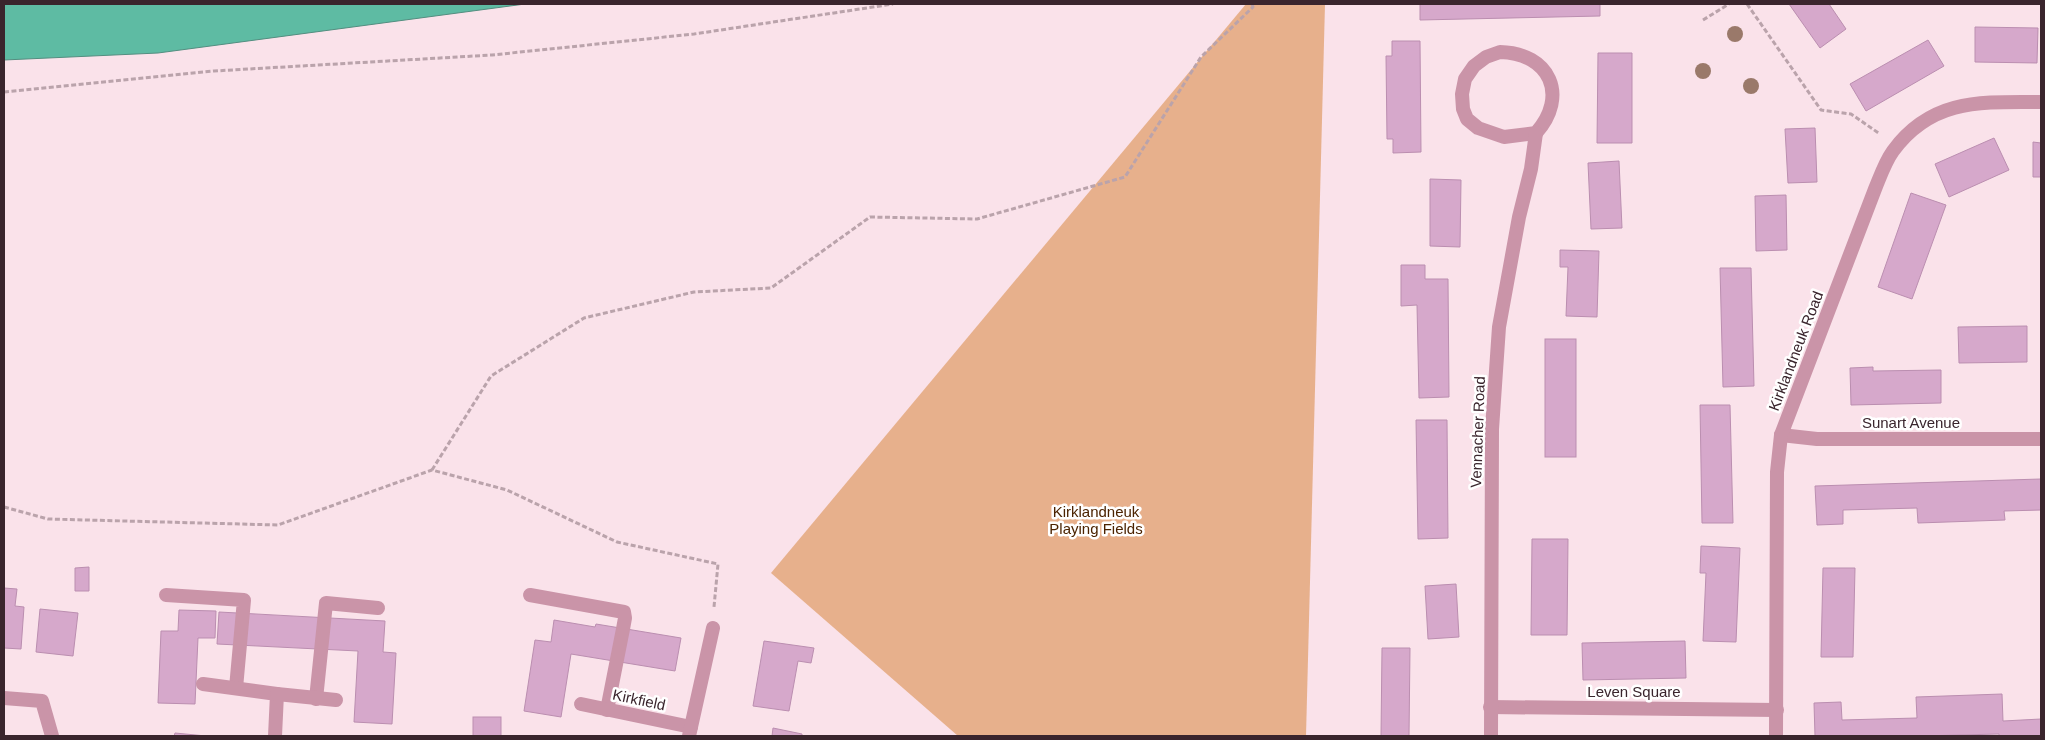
<svg xmlns="http://www.w3.org/2000/svg" width="2045" height="740" viewBox="0 0 2045 740" font-family="Helvetica,sans-serif">
  <style>
    .green { fill: #e7b08c }
    .water { fill: #5ebba3; stroke: #538e80 }
    .building { fill: #d6a8cb; stroke: #bb8eb0 }
    .lines { fill: none; stroke-linecap: round; stroke-linejoin: round }
    .path { stroke: #baa3ab; stroke-width: 3; stroke-dasharray: 5 2.5; stroke-linecap: butt }
    .service { stroke: #ca94a8; stroke-width: 14 }
    .minor { stroke: #ca94a8; stroke-width: 14 }
    .tree { fill: #9a796a }
    .labels { text-anchor: middle; stroke-width: 5; stroke-linejoin: round; paint-order: stroke }
    .street-label { font-size: 15px; fill: #3a252d; stroke: #fff }
    .park-label { font-size: 15px; fill: #4b2301; stroke: #fff }
  </style>
  <rect width="100%" height="100%" fill="#fae2ea"/>
  <!-- green -->
  <path class="green" d="M1246 4H1325L1306 736H958L771 573Z"/>
  <!-- water -->
  <path class="water" d="M4 4H525L158 53 4 60Z"/>
  <!-- building -->
  <g class="building">
    <path d="M1420 4H1600V16L1420 20Z"/>
    <path d="M1789 4H1829L1846 29 1820 48Z"/>
    <path d="M1975 27 2038 28 2037 63 1975 62Z"/>
    <path d="M1928 40 1944 66 1866 111 1850 84Z"/>
    <path d="M1392 41H1420L1421 152 1393 153V139H1387L1386 56H1392Z"/>
    <path d="M1598 53H1632V143H1597Z"/>
    <path d="M1815 128 1817 182 1788 183 1785 129Z"/>
    <path d="M1994 138 2009 170 1949 197 1935 164Z"/>
    <path d="M2033 142 2041 143V177H2033Z"/>
    <path d="M1619 161 1622 228 1591 229 1588 163Z"/>
    <path d="M1430 179 1461 180 1460 247 1430 246Z"/>
    <path d="M1911 193 1946 205 1912 299 1878 287Z"/>
    <path d="M1786 195 1787 250 1756 251 1755 196Z"/>
    <path d="M1560 250 1599 251 1597 317 1566 316 1568 267H1560Z"/>
    <path d="M1401 265H1425V279H1448L1449 397 1419 398 1417 305 1401 306Z"/>
    <path d="M1720 268H1751L1754 386 1723 387Z"/>
    <path d="M2027 326V362L1959 363 1958 327Z"/>
    <rect x="1545" y="339" width="31" height="118"/>
    <path d="M1873 367V371L1941 370V403L1851 405 1850 368Z"/>
    <path d="M1700 405H1730L1733 523H1702Z"/>
    <path d="M1416 420H1447L1448 538 1418 539Z"/>
    <path d="M2041 479V510L2004 511 2005 520 1918 523 1917 508 1843 510V524L1817 525 1815 486Z"/>
    <path d="M1532 539H1568L1567 635H1531Z"/>
    <path d="M1701 546 1740 548 1736 642 1703 641 1706 573H1700Z"/>
    <path d="M89 567V591H75V568Z"/>
    <path d="M1823 568H1855L1853 657H1821Z"/>
    <path d="M1456 584 1459 637 1428 639 1425 586Z"/>
    <path d="M4 588 17 589 15 606 24 607 21 649 4 648Z"/>
    <path d="M40 609 78 613 73 656 36 652Z"/>
    <path d="M179 610 216 611 215 638H198L195 704 158 703 161 631H178Z"/>
    <path d="M219 612 385 621 383 652 396 653 392 724 354 722 358 651 217 644Z"/>
    <path d="M554 620 595 627 596 624 681 638 675 671 571 654 561 717 524 711 535 640 551 642Z"/>
    <path d="M764 641 814 648 811 663 798 661 789 711 753 706Z"/>
    <path d="M1685 641 1686 678 1583 680 1582 643Z"/>
    <path d="M1382 648H1410L1409 736H1381Z"/>
    <path d="M2002 694 2003 721 2041 719V736H1999V734L1920 736H1815L1814 703 1841 702 1842 720 1917 718 1916 697Z"/>
    <rect x="473" y="717" width="28" height="19"/>
    <path d="M773 728 802 734V736H772Z"/>
    <path d="M175 733 206 736H174Z"/>
  </g>
  <g class="lines">
    <!-- path -->
    <g class="path">
      <path d="M1747 4 1821 110 1851 114 1880 134"/>
      <path d="M1703 20 1729 4"/>
      <path d="M4 92 214 71 492 55 694 34 893 4"/>
      <path d="M432 470 491 376 584 318 694 292 771 288 870 217 977 219 1125 177 1201 57 1253 7 1252 4"/>
      <path d="M4 507 48 519 278 525 432 470 507 490 617 542 718 564 714 607"/>
    </g>
    <!-- service -->
    <g class="service">
      <path d="M166 595 244 600 236 688"/>
      <path d="M530 595 624 612 625 618 623 629 607 710"/>
      <path d="M316 699 326 603 378 608"/>
    </g>
    <!-- minor -->
    <g class="minor">
      <path d="M1500 52C1550 53 1569 96 1536 133L1504 137 1478 128 1467 119 1463 109 1462 94 1465 79 1474 66 1486 57Z"/>
      <path d="M1781 435 1817 439H2041"/>
      <path d="M203 684 277 694 275 736"/>
      <path d="M277 694 336 700"/>
      <path d="M4 698 42 701 52 736"/>
      <path d="M581 704 691 727"/>
      <path d="M1490 707 1777 710"/>
      <path d="M689 736 713 628"/>
      <path d="M1491 736 1492 429 1499 327 1519 217 1531 169 1536 133"/>
      <path d="M1776 736 1777 472 1781 435 1875 189C1880 177 1885 162 1893 151 1932 98 1982 102 2041 102"/>
    </g>
  </g>
  <!-- trees -->
  <g class="tree">
    <circle cx="1735" cy="34" r="8"/>
    <circle cx="1703" cy="71" r="8"/>
    <circle cx="1751" cy="86" r="8"/>
  </g>
  <g class="labels">
    <!-- street labels -->
    <g class="street-label">
      <text transform="translate(1796 351) rotate(-69)" y="5">Kirklandneuk Road</text>
      <text x="1911" y="428">Sunart Avenue</text>
      <text transform="translate(1478 432) rotate(-88)" y="5">Vennacher Road</text>
      <text x="1634" y="697">Leven Square</text>
      <text transform="translate(639 700) rotate(12)" y="5">Kirkfield</text>
    </g>
    <!-- park labels -->
    <g class="park-label">
      <text x="1096" y="517">Kirklandneuk<tspan x="1096" dy="17">Playing Fields</tspan></text>
    </g>
  </g>
  <!-- border -->
  <rect width="2045" height="740" fill="none" stroke="#3a252d" stroke-width="10"/>
</svg>
